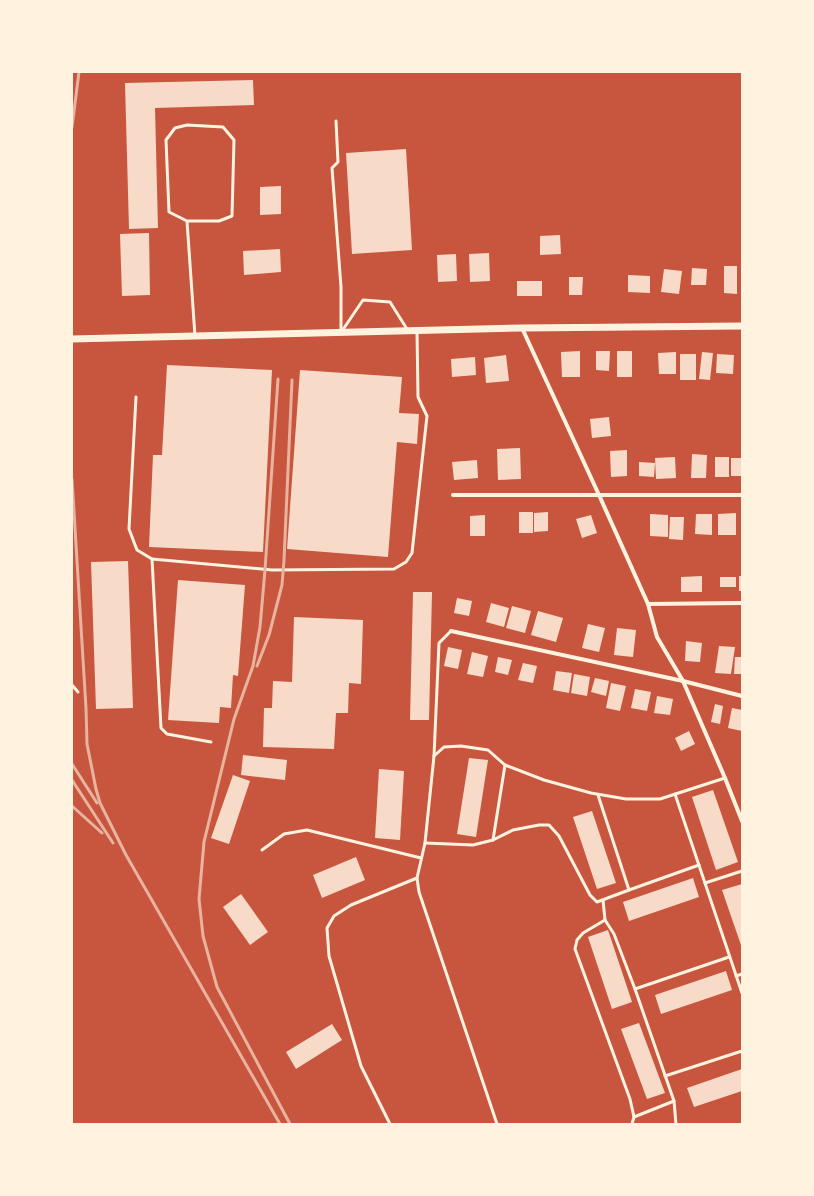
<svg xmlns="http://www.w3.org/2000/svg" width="814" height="1196" viewBox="0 0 814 1196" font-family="'Nunito Sans',sans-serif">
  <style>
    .building { fill: #f7dbc8 }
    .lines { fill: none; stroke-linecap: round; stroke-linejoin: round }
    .service { stroke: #fff3e0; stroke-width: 3 }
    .minor { stroke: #fff3e0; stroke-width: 4 }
    .tertiary { stroke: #fff3e0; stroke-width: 7 }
    .rail { stroke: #e9b49f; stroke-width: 3 }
  </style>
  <rect width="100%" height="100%" fill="#c8553d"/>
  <!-- building -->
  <g class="building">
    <path d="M253 80 254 105 155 108 158 228 129 229 125 83Z"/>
    <path d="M406 149 412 250 352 254 346 153Z"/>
    <path d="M281 186V214L260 215V187Z"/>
    <path d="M149 233 150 295 122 296 120 234Z"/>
    <path d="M560 235 561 254 540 255V236Z"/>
    <path d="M280 249 281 272 244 275 243 251Z"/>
    <path d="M489 253 490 281 470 282 469 254Z"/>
    <path d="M456 254 457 281 438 282 437 255Z"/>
    <path d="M724 266H737V294L724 293Z"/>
    <path d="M692 268 707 269 706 285H691Z"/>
    <path d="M664 269 682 271 679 294 661 292Z"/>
    <path d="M628 275 650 276V293L628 292Z"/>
    <path d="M569 277H583L582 295H569Z"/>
    <rect x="517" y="281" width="25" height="15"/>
    <path d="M580 351V377H562L561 352Z"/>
    <path d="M596 351H610L609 371 596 370Z"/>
    <rect x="617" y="351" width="15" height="26"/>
    <path d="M676 352V374H659L658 353Z"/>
    <path d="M702 352 713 353 710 380 699 379Z"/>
    <rect x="680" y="354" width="16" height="26"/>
    <path d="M717 354 734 355 733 374 716 373Z"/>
    <path d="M506 355 509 381 486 383 484 358Z"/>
    <path d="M475 357 476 375 452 377 451 359Z"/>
    <path d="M167 365 272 370 263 552 149 547 153 455H162Z"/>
    <path d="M300 370 402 377 399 413 419 414 417 444 397 442 388 557 287 549Z"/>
    <path d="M609 417 611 436 592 438 590 419Z"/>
    <path d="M520 448 521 479 498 480 497 449Z"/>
    <path d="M627 450V476L611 477 610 451Z"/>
    <path d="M692 454 707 455 706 478H691Z"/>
    <path d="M675 457 676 478 656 479 655 458Z"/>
    <rect x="715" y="457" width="14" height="20"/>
    <rect x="731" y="458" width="11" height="18"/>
    <path d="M477 460 478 478 454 480 452 462Z"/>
    <path d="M639 462 655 463 654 477 639 476Z"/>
    <rect x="519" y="512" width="14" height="21"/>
    <path d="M548 512V531L534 532V513Z"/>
    <path d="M736 513V535H718V514Z"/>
    <path d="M650 514 668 515V537L650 536Z"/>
    <path d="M696 514H712V535L695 534Z"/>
    <path d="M485 515V536H470V516Z"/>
    <path d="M591 515 597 533 582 538 576 519Z"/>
    <path d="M670 517H684L683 540 669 539Z"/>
    <path d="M128 561 133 708 96 709 91 562Z"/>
    <path d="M702 576V592H681V577Z"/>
    <rect x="739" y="576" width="3" height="15"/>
    <rect x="720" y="577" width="16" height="10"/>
    <path d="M178 580 245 585 238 676 233 675 231 708 220 707 219 723 168 720Z"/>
    <path d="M413 592H432L429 720H410Z"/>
    <path d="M457 598 472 601 469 616 454 613Z"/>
    <path d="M491 603 509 608 504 627 486 622Z"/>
    <path d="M512 606 531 611 525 633 506 628Z"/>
    <path d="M538 611 563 618 556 642 531 635Z"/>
    <path d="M294 617 363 620 361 684 349 683 348 713H336L334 749 263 747 264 708H272L273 681 292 682Z"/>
    <path d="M588 624 605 628 599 652 582 648Z"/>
    <path d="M617 628 636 630 633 657 614 655Z"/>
    <path d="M686 641 702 643 700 662 685 661Z"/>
    <path d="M719 646 735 647 731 674 715 673Z"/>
    <path d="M448 647 462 650 458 669 444 666Z"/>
    <path d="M472 652 488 656 483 677 467 674Z"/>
    <path d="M498 657 512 660 508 675 495 672Z"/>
    <path d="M735 657H742V674H734Z"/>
    <path d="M523 663 537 666 533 683 518 680Z"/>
    <path d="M556 671 572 673 569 693 553 690Z"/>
    <path d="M574 674 590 677 587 696 571 693Z"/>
    <path d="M595 678 609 681 606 696 591 692Z"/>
    <path d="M611 683 626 686 620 711 606 708Z"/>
    <path d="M635 689 651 692 647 711 631 708Z"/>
    <path d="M657 696 673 699 670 715 654 713Z"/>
    <path d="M715 704 723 706 720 724 711 722Z"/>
    <path d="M732 708 742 710V731L728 728Z"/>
    <path d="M689 731 695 744 681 751 675 738Z"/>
    <path d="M243 755 287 760 285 780 241 775Z"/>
    <path d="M469 758 488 760 476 837 457 834Z"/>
    <path d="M379 769 404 771 400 840 375 838Z"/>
    <path d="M233 775 250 781 229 844 211 838Z"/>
    <path d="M713 790 738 862 716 870 692 797Z"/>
    <path d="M592 811 616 883 597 889 573 817Z"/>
    <path d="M356 857 365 880 322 898 313 875Z"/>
    <path d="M693 878 699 897 629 921 623 902Z"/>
    <path d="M742 884V948L722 890Z"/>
    <path d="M241 894 268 932 250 945 223 907Z"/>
    <path d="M608 930 632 1002 612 1009 588 937Z"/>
    <path d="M726 971 732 990 661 1014 655 995Z"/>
    <path d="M639 1023 665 1093 647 1099 621 1029Z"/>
    <path d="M332 1024 342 1040 296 1069 286 1052Z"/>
    <path d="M742 1069V1091L694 1107 687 1088Z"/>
  </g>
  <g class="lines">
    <!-- service -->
    <g class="service">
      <path d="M336 121 338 162 332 168 341 287V333"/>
      <path d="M187 221H219L232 216 234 140 223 127 187 125 175 128 166 140 169 212 187 221 195 336"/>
      <path d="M342 331 363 300 390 302 407 329"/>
      <path d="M136 397 129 529 137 550 152 559 272 570 394 569 406 562 412 553 427 416 418 397 417 331"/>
      <path d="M152 559 161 728 167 734 211 742"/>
      <path d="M451 631 439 643 434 756 425 843 417 878 419 892 497 1124"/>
      <path d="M72 685 78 692"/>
      <path d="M434 756 444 747 461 746 488 750 505 765 544 780 591 793 626 799H660L725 778"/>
      <path d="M675 794 742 993"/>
      <path d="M493 840 505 765"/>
      <path d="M425 843 473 845 493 840 513 830 539 825H549L559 836 590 895 597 902 629 890 598 795"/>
      <path d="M262 850 284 834 307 830 421 858"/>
      <path d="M705 883 742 871"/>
      <path d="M629 890 699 865"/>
      <path d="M603 900 605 920 614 934 635 989 674 1101 676 1124"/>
      <path d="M605 920 583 933 577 940 575 949 630 1099 634 1117 632 1124"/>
      <path d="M736 976 742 974"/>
      <path d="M635 989 729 957"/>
      <path d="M665 1076 742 1051"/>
      <path d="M634 1117 674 1101"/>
      <path d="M390 1124 361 1066 329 956 327 928 334 916 351 905 417 878"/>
    </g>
    <!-- minor -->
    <g class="minor">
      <path d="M522 328 599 495 648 604 657 637 683 681 725 778 742 821"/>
      <path d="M453 495H742"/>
      <path d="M648 604 742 603"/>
      <path d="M451 631 683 681 742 696"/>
    </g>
    <!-- tertiary -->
    <path class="tertiary" d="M72 339 522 328 742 326"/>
    <!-- rail -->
    <g class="rail">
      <path d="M72 127 79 72"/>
      <path d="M278 379 265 570 260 627 253 666 234 719 204 842 199 899 203 936 217 987 290 1124"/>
      <path d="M72 479 86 708 87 744 96 789 100 803 126 855 280 1124"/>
      <path d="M257 666 269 635 282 585 284 560 292 380"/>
      <path d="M72 764 97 803"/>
      <path d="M72 780 113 843"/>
      <path d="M72 806 102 833"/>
    </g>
  </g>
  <!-- border -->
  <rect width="814" height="1196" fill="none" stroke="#fff3e0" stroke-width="146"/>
</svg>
